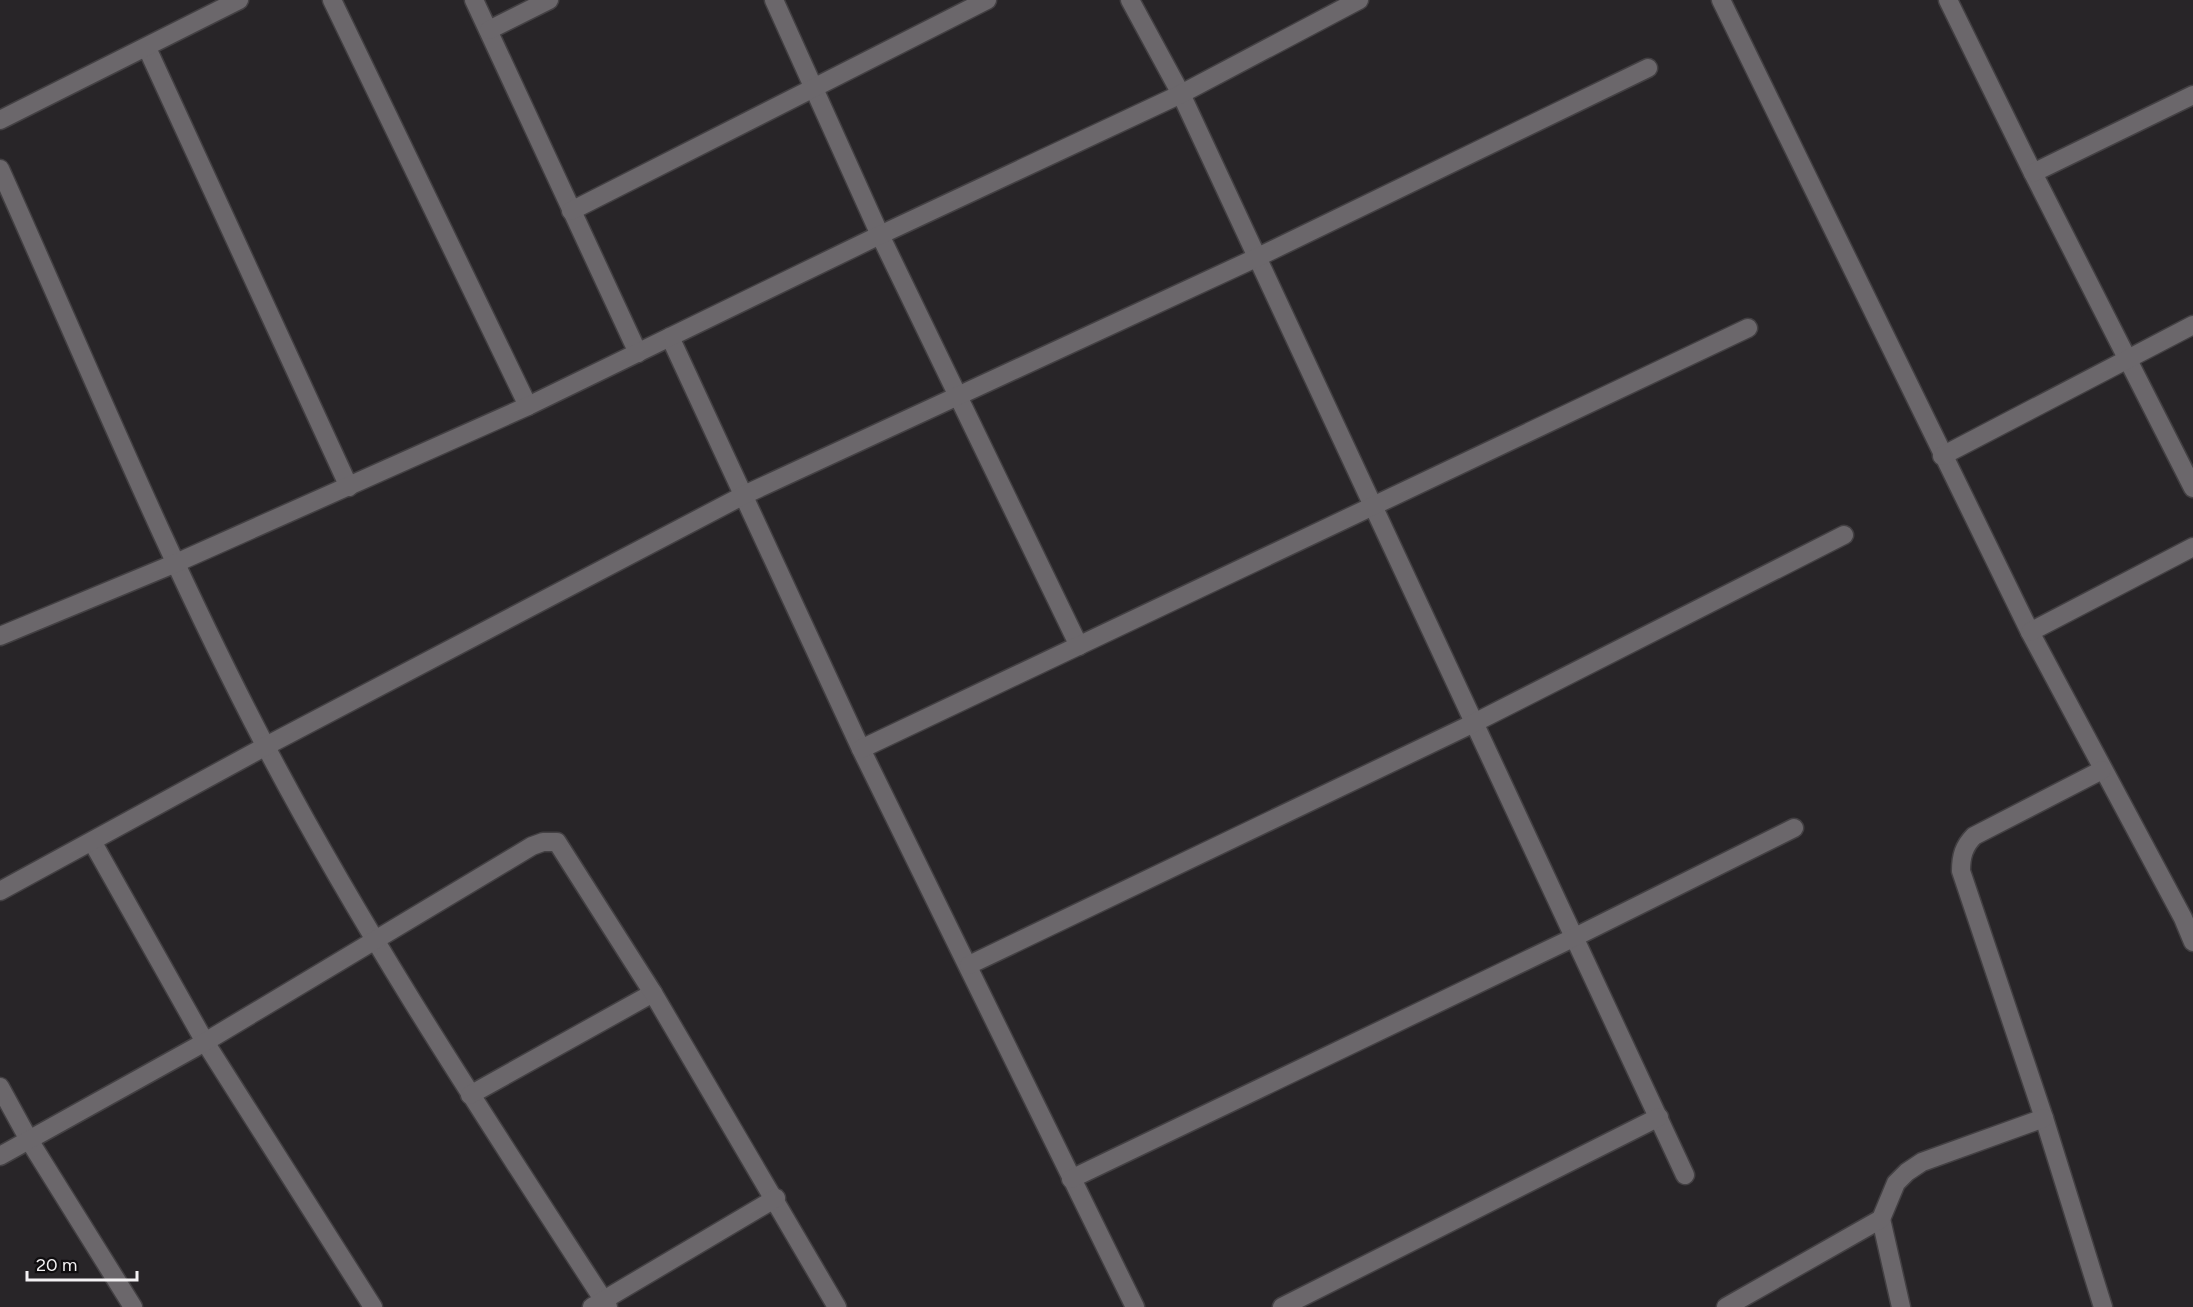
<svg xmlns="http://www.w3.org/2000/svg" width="2193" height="1307" viewBox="0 0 2193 1307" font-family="Figtree,sans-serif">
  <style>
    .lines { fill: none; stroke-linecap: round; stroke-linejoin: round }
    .minor-casing { stroke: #434043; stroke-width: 21 }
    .secondary-casing { stroke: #434043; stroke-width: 21 }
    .minor { stroke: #6b676b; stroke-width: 18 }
    .secondary { stroke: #6b676b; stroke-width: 18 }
  </style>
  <rect width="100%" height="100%" fill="#282528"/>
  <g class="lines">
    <!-- minor casing -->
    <g class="minor-casing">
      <g id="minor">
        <path d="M332 0 528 406"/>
        <path d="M474 0 638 353"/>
        <path d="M774 0 880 235 1079 646"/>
        <path d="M1130 0 1181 94 1685 1175"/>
        <path d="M1721 0 2030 632 2183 918 2193 942"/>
        <path d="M1948 0 2033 173 2193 488"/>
        <path d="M489 30 549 0"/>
        <path d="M147 48 349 487"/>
        <path d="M0 120 239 0"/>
        <path d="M0 169C87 363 168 560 266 747 368 941 489 1123 608 1307"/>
        <path d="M2033 173 2193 95"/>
        <path d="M571 211 987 0"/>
        <path d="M670 337 861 749 1135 1307"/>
        <path d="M1942 456 2193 325"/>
        <path d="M2030 632 2193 547"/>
        <path d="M861 749 1748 328"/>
        <path d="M2102 770 1974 836C1964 846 1961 856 1961 871L2044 1118 2103 1307"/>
        <path d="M93 843 205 1042 373 1307"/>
        <path d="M0 891 266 746 744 495 1258 257 1648 68"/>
        <path d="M969 965 1474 723 1844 535"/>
        <path d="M0 1087 29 1140 133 1307"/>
        <path d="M470 1095 653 993"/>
        <path d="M0 1156 205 1042 532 846 543 842H557L653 993 837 1307"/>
        <path d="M1071 1179 1575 937 1794 828"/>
        <path d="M1881 1219 1901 1307"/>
        <path d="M592 1307 776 1198"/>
        <path d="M1282 1307 1659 1117"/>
        <path d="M1726 1307 1881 1219 1896 1183 1907 1172 1922 1162 2044 1118"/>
      </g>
    </g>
    <!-- secondary casing -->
    <g class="secondary-casing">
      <path id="secondary" d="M0 636 176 563 528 406 880 235 1181 94 1359 0"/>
    </g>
    <!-- minor -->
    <use href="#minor" class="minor"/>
    <!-- secondary -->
    <use href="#secondary" class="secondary"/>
  </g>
  <!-- scale -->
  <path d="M27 1271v9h110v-9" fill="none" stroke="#f3f1f3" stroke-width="3"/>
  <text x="36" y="1271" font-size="18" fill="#f3f1f3" stroke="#100e10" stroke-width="4.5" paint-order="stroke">20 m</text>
</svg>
